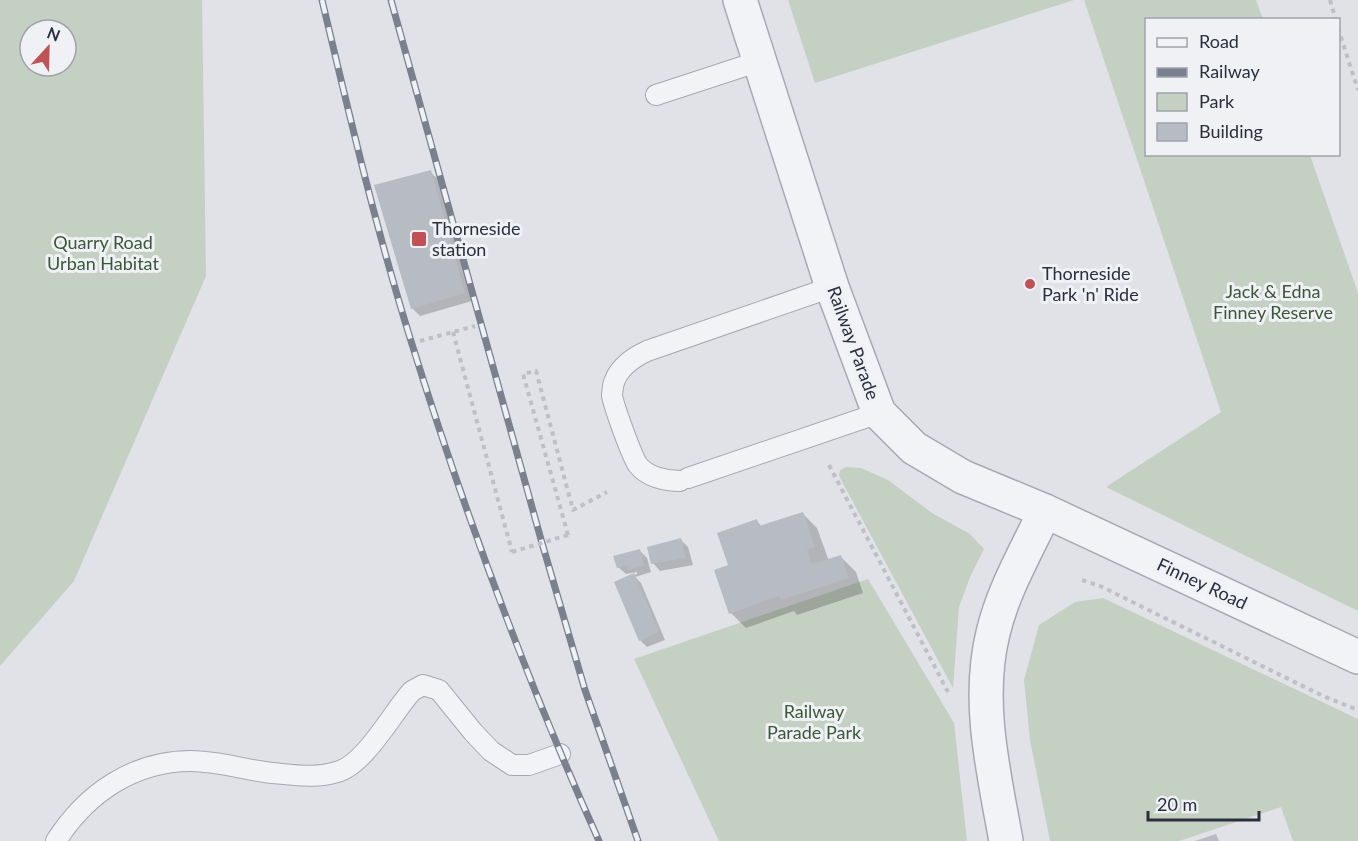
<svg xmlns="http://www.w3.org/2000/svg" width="1358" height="841" viewBox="0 0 1358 841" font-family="Lato,sans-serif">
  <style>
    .green { fill: #c4d0c2; fill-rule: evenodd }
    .shadow { fill: #0003 }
    .building { fill: #b7bbc3 }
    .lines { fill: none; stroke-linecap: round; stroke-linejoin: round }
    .service-casing { stroke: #a6a9b1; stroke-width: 22 }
    .minor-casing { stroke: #a6a9b1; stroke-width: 36 }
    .path { stroke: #bec0c6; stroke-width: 4; stroke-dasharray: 4.5 4.5; stroke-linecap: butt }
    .service { stroke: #f2f3f6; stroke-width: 20 }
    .minor { stroke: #f2f3f6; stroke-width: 33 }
    .rail-casing { stroke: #7b808f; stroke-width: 7 }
    .rail { stroke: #eff1f5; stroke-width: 4.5; stroke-dasharray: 14; stroke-linecap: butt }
    .path-bridge { stroke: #bec0c6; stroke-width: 4; stroke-dasharray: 4.5 4.5; stroke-linecap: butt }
    .poi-dot { fill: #c05155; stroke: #eff1f5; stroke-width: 2 }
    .labels { text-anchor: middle; stroke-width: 6; stroke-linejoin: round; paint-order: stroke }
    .poi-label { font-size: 18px; fill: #2a2f3d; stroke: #eff1f5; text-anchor: start }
    .park-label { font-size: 18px; fill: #3b5739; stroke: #eff1f5 }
    .street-label { font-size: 18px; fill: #2a2f3d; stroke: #eff1f5 }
  </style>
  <rect width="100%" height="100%" fill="#e0e2e7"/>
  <!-- green -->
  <g class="green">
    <path d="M0 0H202L206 276 74 581 0 666ZM30 30H66V66H30Z"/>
    <path d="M788 0H1074L815 83Z"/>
    <path d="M1084 0H1256L1263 19 1146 20V154L1310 155 1358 293V611L1106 487 1221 412Z"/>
    <path d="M846 467 861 468 888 480 932 513 970 534 984 549 970 577 959 607 953 688 839 476 840 470Z"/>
    <path d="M868 579 954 723 967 841H719L634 659Z"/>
    <path d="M1103 598 1358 719V841H1293L1281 807 1179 841H1050L1030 740 1024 680 1039 625 1075 602Z"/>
  </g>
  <!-- shadow -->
  <g class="shadow">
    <path d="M430 172 438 179 472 301 420 316 412 308Z"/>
    <path d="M802 513 817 528 829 561 841 557 856 572 863 593 797 615 794 611 746 628 731 613 730 565 757 521 762 527Z"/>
    <path d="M680 539 688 547 693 565 660 571 653 563Z"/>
    <path d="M639 550 647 558 651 572 635 577 641 583 665 640 647 647 640 640 616 582 637 574V572L626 574 618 567Z"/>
  </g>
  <!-- building -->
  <g class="building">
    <path d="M431 170 465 293 411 309 374 185Z"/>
    <path d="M803 512 815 547 807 550 812 564 841 555 849 578 781 600 779 596 729 614 714 570 728 565 717 533 757 519 759 526Z"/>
    <path d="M681 538 686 558 651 564 647 547Z"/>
    <path d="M640 549 644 565 628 570 627 565 617 568 613 556Z"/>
    <path d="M634 573 659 632 639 641 614 582Z"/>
    <path d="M1216 834 1219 841H1195Z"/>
  </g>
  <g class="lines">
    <!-- service casing -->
    <g class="service-casing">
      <g id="service">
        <path d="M656 95 760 61"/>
        <path d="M688 478 879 413"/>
        <path d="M680 481C666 481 647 477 638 465 632 457 613 404 612 395 612 392 613 389 613 386 617 368 632 358 647 351L832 287"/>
        <path d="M56 841C86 794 133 761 191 761 218 761 245 770 272 773 294 775 317 779 340 771 366 762 393 712 412 691L423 685 439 690 473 732 491 751 512 765H529L560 754"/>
      </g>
    </g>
    <!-- minor casing -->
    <g class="minor-casing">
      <g id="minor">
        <path d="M740 0 832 287 879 413 914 448 963 477 1045 511 1358 657"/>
        <path d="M1006 841C994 773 976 702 993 633 1003 590 1027 550 1045 511"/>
      </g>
    </g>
    <!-- path -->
    <g class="path">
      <path d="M1330 0 1336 20"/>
      <path d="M1338 28 1358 90"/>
      <path d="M453 332 512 552"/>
      <path d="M420 341 475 326"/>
      <path d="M829 465 949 694"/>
      <path d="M568 535 523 374 536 371 573 510 607 492"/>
      <path d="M1082 580 1100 586 1323 696 1358 710"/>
    </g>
    <!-- service -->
    <use href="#service" class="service"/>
    <!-- minor -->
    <use href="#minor" class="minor"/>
    <!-- rail casing -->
    <g class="rail-casing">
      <g id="rail">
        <path d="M322 0C349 114 376 229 411 341 464 511 526 679 599 841"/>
        <path d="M391 0 542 543 585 690 638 841"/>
      </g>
    </g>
    <!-- rail -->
    <use href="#rail" class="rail"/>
    <!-- path-bridge -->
    <path class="path-bridge" d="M512 552 568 535"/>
  </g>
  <!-- markers -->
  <g class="poi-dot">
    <rect x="411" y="231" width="16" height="16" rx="3"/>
    <circle cx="1030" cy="284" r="6"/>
  </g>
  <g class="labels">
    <!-- poi labels -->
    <g class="poi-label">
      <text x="432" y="235">Thorneside<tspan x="432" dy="21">station</tspan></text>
      <text x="1042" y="280">Thorneside<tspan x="1042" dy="21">Park 'n' Ride</tspan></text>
    </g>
    <!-- park labels -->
    <g class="park-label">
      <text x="103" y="249">Quarry Road<tspan x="103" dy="21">Urban Habitat</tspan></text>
      <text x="1273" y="298">Jack &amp; Edna<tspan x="1273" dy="21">Finney Reserve</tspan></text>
      <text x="814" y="718">Railway<tspan x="814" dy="21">Parade Park</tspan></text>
    </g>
    <!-- street labels -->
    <g class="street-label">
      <text transform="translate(853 343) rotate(70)" y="6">Railway Parade</text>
      <text transform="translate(1202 584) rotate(25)" y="6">Finney Road</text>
    </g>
  </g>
  <!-- legend -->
  <rect x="1145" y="18" width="195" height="138" fill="#eff1f5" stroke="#a0a3ab" stroke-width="1.5"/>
  <rect x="1157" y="38" width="30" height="9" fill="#f2f3f6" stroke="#a0a3ab" stroke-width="1.5"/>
  <text x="1199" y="48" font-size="18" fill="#2a2f3d">Road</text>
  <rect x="1157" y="68" width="30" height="9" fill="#7b808f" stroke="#a0a3ab" stroke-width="1.5"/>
  <text x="1199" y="78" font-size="18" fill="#2a2f3d">Railway</text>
  <rect x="1157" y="93" width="30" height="18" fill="#c4d0c2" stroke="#a0a3ab" stroke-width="1.5"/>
  <text x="1199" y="108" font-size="18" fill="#2a2f3d">Park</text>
  <rect x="1157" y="123" width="30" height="18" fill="#b7bbc3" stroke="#a0a3ab" stroke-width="1.5"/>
  <text x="1199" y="138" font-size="18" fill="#2a2f3d">Building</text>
  <!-- north arrow -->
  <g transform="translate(48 48) rotate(22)"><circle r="28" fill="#eff1f5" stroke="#a0a3ab" stroke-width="1.5"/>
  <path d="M0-4.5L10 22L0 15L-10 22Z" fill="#c05155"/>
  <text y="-9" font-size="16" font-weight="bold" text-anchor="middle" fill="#2a2f3d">N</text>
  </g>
  <!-- scale -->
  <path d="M1148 811v9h111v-9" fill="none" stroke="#2a2f3d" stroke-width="3"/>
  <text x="1157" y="811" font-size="18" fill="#2a2f3d" stroke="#eff1f5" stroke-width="4.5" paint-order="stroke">20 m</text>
</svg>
